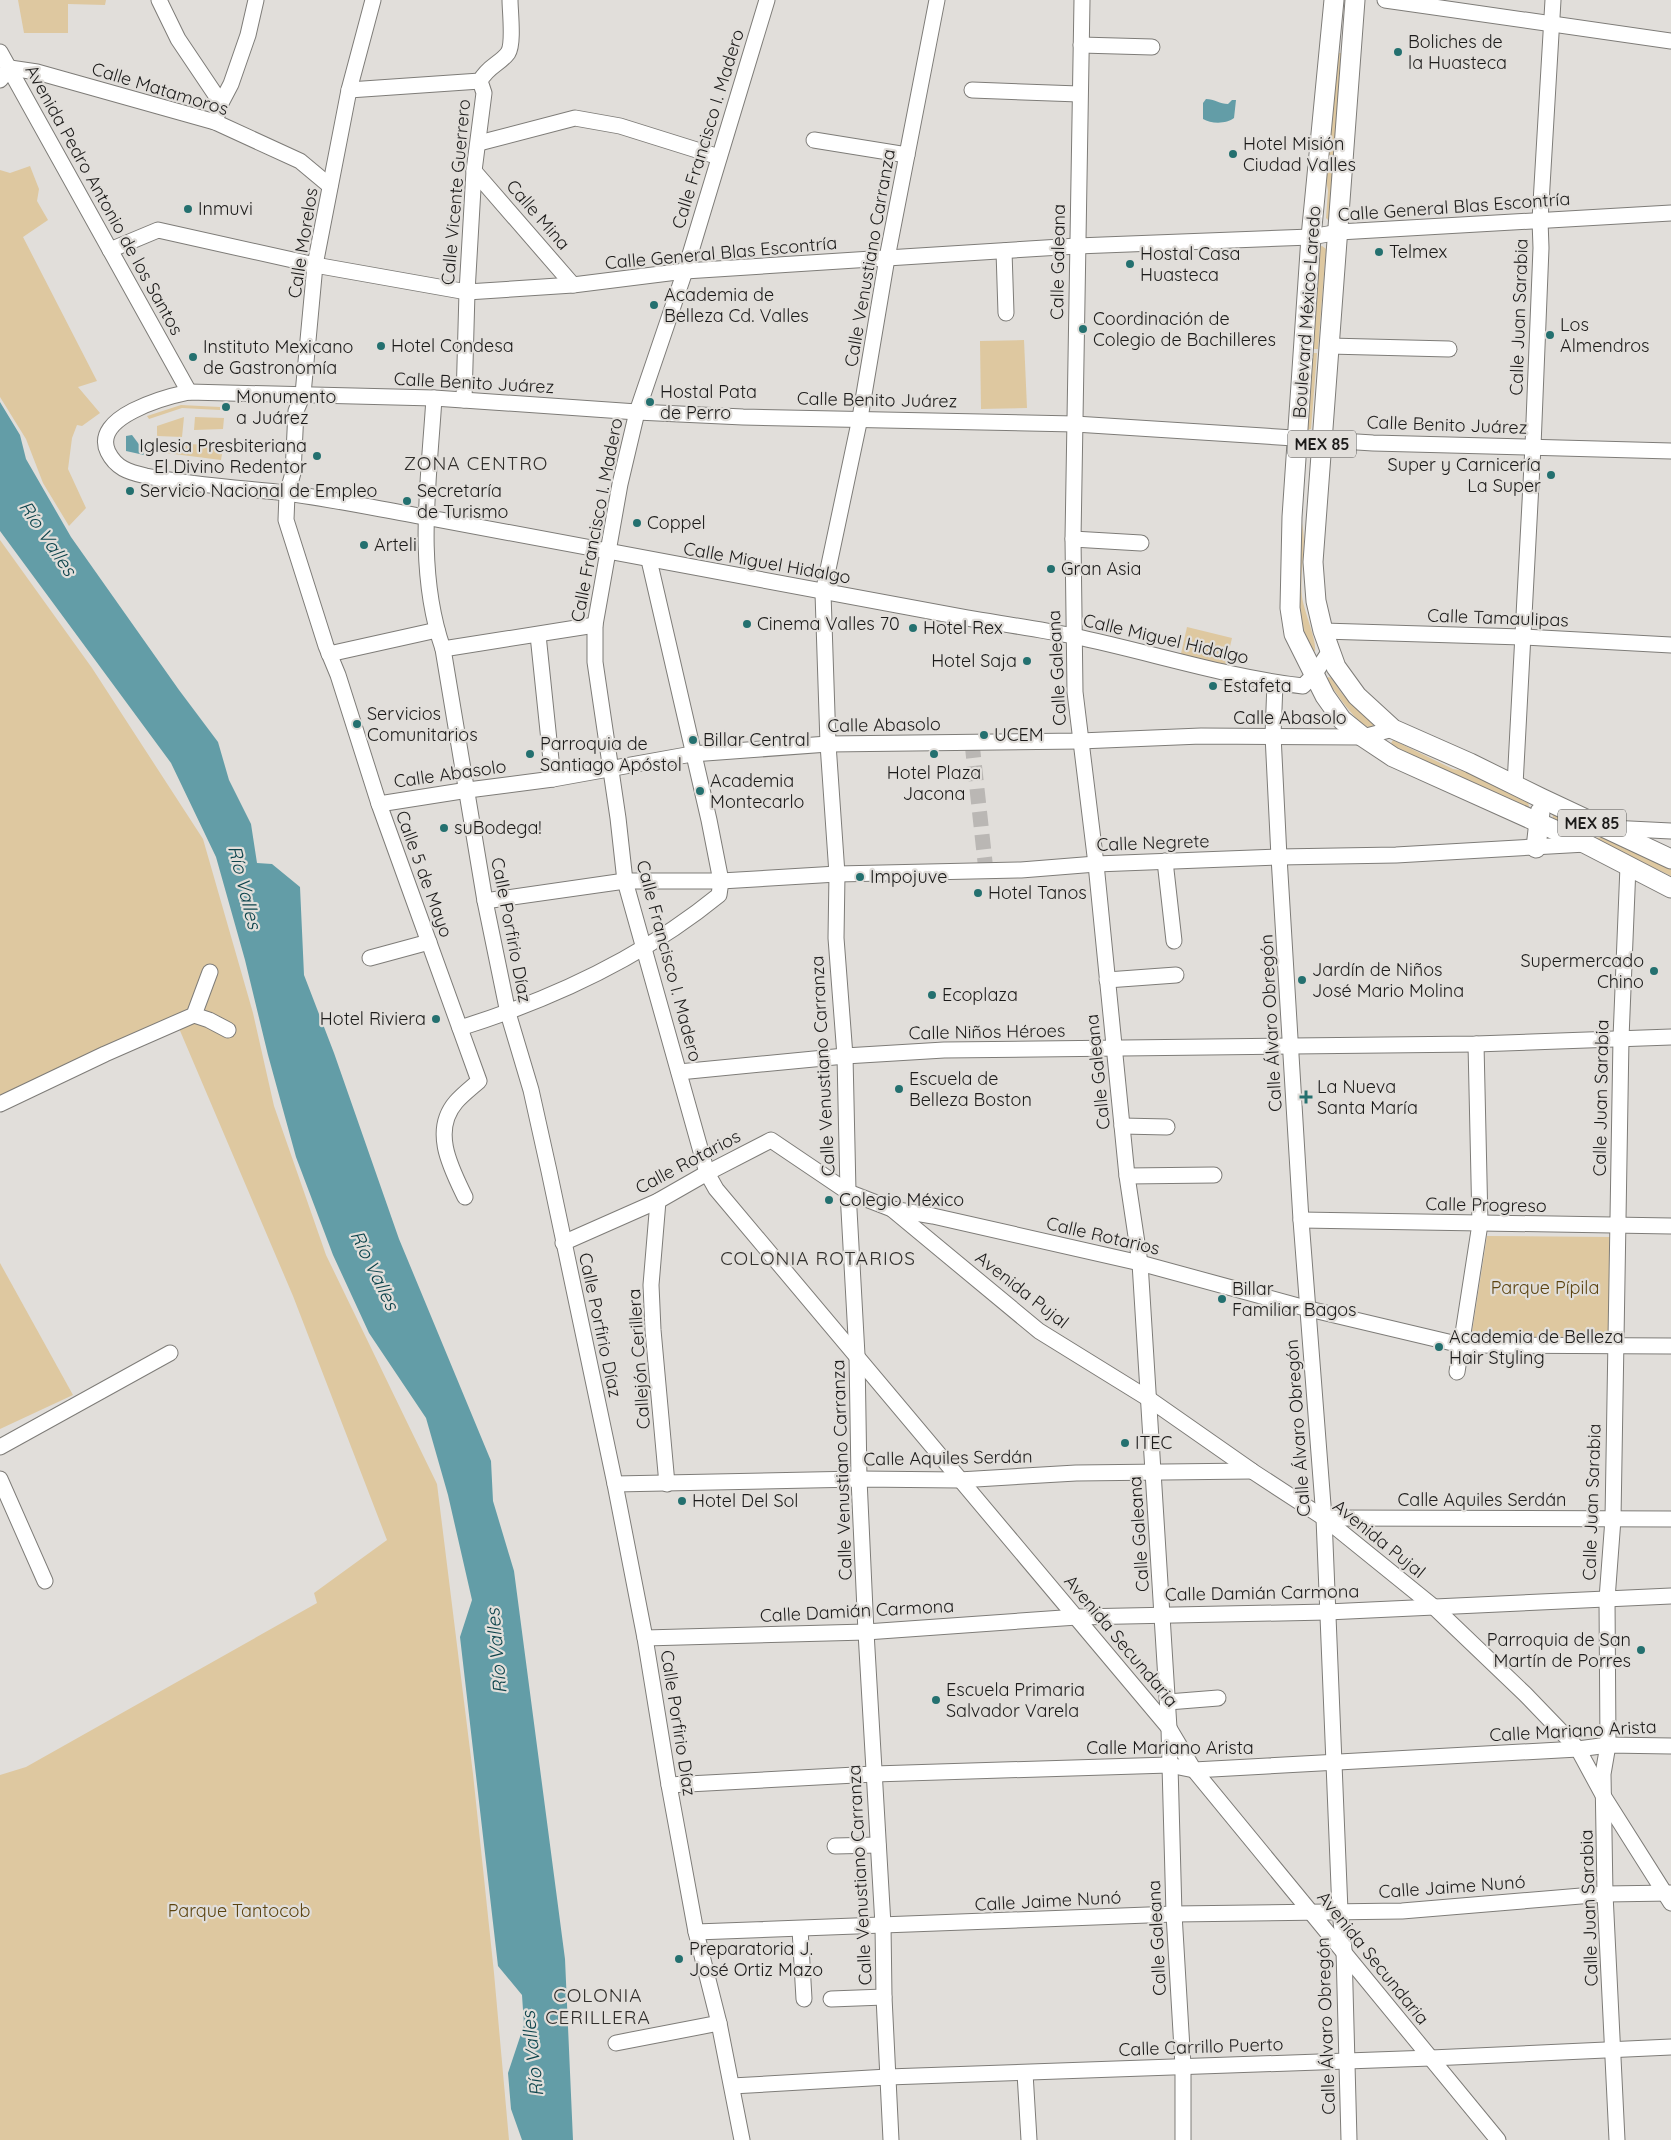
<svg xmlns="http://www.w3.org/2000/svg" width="1671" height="2140" viewBox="0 0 1671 2140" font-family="Quicksand,sans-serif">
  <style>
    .green { fill: #dec8a0 }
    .water { fill: #639da7 }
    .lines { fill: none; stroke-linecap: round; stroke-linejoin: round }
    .minor-tunnel { stroke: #bab7b4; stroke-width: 15; stroke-dasharray: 15 8; stroke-linecap: butt }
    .minor-casing { stroke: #7e7c78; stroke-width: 17 }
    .major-casing { stroke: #7e7c78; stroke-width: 21 }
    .minor { stroke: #fff; stroke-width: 15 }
    .major { stroke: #fff; stroke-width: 19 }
    .poi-dot { fill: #24706f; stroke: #e1deda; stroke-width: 2 }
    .labels { text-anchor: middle; stroke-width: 4.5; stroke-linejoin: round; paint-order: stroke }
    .shield { fill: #e1deda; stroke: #575654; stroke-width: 1 }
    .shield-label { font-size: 16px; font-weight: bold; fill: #1c1b1a }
    .poi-label { font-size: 18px; fill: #1c1b1a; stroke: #e1deda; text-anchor: start }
    .street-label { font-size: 18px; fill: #1c1b1a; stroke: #e1deda }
    .park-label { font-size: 18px; fill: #5b430f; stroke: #e1deda }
    .neighbourhood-label { font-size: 19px; letter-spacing: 1px; fill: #312f2c; stroke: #e1deda }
    .water-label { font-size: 19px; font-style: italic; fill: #0c434b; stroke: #e1deda }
  </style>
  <rect width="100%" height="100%" fill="#e1deda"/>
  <!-- green -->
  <g class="green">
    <path d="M18 0H106L105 5 68 4V33H24Z"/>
    <path d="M1337 53H1342L1329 221 1326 218 1328 191 1326 179Z"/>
    <path d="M30 166 39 189 37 201 48 220 23 237 97 381 78 387 100 413 82 426 77 425 72 438 68 469 86 508 69 526 43 483 26 439 0 397V170L10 173Z"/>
    <path d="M1322 246 1326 249 1318 349H1312L1319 247Z"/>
    <path d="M1024 340 1027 408 981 409 980 341Z"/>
    <path d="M1312 353H1317L1311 429 1307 430Z"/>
    <path d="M181 405 220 407V410L182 408 149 419 147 416Z"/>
    <path d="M184 417 182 437 157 436V426Z"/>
    <path d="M195 417 224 418 223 429 194 430Z"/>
    <path d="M158 443 214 445 222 454 221 460 158 452Z"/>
    <path d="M1304 453 1306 454 1301 519C1308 544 1299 571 1302 597 1304 611 1317 641 1315 651L1310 654 1296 600Z"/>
    <path d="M0 540 92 668 203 839 253 1013 274 1106 326 1255 437 1484 473 1774 494 1973 509 2140H0V1775L26 1767 317 1603 314 1593 387 1540 293 1296 178 1026 0 1109Z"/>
    <path d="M1187 627 1232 638 1225 668 1180 658Z"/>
    <path d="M1328 677 1331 678 1343 695 1374 723 1373 728C1358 728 1336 692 1327 680Z"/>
    <path d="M1393 740 1453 769 1465 771 1528 803 1531 812 1393 746 1391 743Z"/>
    <path d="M1552 811 1599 834 1587 835 1553 818Z"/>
    <path d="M1606 837 1671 869V876L1593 838Z"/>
    <path d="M1487 1236 1611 1237 1610 1339 1471 1338Z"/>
    <path d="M0 1263 73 1395 0 1429Z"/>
  </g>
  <!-- water -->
  <g class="water">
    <path d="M1206 99C1214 99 1220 104 1228 104L1232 100H1236L1234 118C1227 124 1211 124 1203 119V103Z"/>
    <path d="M0 402 20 435 26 459 71 537 179 690 218 742 229 780 251 824 257 863 272 864 300 887 304 975 334 1053 399 1239 491 1461 493 1501 514 1571 565 1959 573 2140H522L511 2109 508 2073 524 2025 522 1995 498 1966 460 1637 472 1600 448 1495 426 1418 369 1333 333 1255 296 1157 268 1055 245 960 216 857 171 763 0 531Z"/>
    <path d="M132 435 144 451V455L126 451V436Z"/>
  </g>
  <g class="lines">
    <!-- minor-tunnel -->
    <path class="minor-tunnel" d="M972 743 986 871"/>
    <!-- minor casing -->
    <g class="minor-casing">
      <g id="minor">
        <path d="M159 0 178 39 221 103"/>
        <path d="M373 0 349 90 315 265 303 394 296 411 293 473 287 494 286 520 326 646 338 675 379 804 479 1081C471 1088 462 1095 456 1102 431 1131 451 1168 465 1197"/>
        <path d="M767 0 685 271 637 412 620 484 595 625V662L618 818 625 881 707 1173 716 1189 1169 1728 1194 1770 1498 2140"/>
        <path d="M1082 0 1073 539 1075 692 1096 864 1127 1176 1140 1263 1169 1728 1174 1914 1183 2066V2140"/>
        <path d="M1385 0 1671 41"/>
        <path d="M1081 45 1152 47"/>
        <path d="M0 52 189 392"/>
        <path d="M0 80 10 68 37 72 215 122 300 161 330 186"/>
        <path d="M349 90 480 81"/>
        <path d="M972 90 1079 94"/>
        <path d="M215 122 221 103 231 84 248 35 256 0"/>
        <path d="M814 140 907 155"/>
        <path d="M479 143 575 118 620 126 719 157"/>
        <path d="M474 171 573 285"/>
        <path d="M110 250 158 230 315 265 467 292 573 285 685 271 887 258 1077 246 1311 237 1339 232 1671 213"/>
        <path d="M1004 251 1006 313"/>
        <path d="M1329 346 1449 349"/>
        <path d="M434 398C429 481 415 568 443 649L485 901 508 1013 531 1090 549 1171 615 1484 645 1638 669 1785 696 1932 719 2023 742 2140"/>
        <path d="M464 400 467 292 474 171 484 93 480 81C488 66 500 64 508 53 514 44 510 11 510 0"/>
        <path d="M1073 539 1141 543"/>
        <path d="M1323 631 1522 637 1671 645"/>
        <path d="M538 635 553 779"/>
        <path d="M443 649 595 625"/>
        <path d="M1329 652 1314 675 1303 686C1225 677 1150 652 1073 636 1038 629 1003 624 967 618 786 586 606 549 425 517 379 509 332 499 286 493 239 488 192 485 146 476 128 472 116 468 108 452 91 417 165 397 189 392L434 398 637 412 743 417 1075 424 1373 443 1671 451"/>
        <path d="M329 654 437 630"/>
        <path d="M1275 683 1273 735 1279 857 1301 1220 1324 1518 1340 1911 1344 1950 1349 2140"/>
        <path d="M1515 785 1533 446 1541 248 1540 220 1553 0"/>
        <path d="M379 804 468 790 553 779 692 754 828 744 1080 741 1201 736 1363 737 1393 729"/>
        <path d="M1610 828 1671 831"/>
        <path d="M1165 861 1174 941"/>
        <path d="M485 901 625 881H721L837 874 1021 870 1096 864 1279 857 1396 855 1586 844"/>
        <path d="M370 958 429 942"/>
        <path d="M1107 980 1176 975"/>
        <path d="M194 1015 209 1020 228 1030"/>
        <path d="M460 1028C553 999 643 957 719 895L721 881 709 820 649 560"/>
        <path d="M679 1072 845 1056 944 1050 1476 1044 1671 1037"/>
        <path d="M0 1104 105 1054 194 1015 210 972"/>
        <path d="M1122 1126 1167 1127"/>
        <path d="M1127 1176 1214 1175"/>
        <path d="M658 1201 651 1285 653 1330 667 1484"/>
        <path d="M893 1210 1039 1331 1149 1399 1252 1471 1324 1518 1434 1607 1525 1694 1578 1749 1604 1797 1671 1903"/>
        <path d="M1301 1220 1671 1226"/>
        <path d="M563 1243 658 1201 707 1173 771 1140 848 1192 892 1209 933 1216 1140 1263 1309 1309 1461 1345 1671 1346"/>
        <path d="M1457 1372 1480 1224 1476 1044"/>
        <path d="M0 1447 170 1353"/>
        <path d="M0 1479 45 1581"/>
        <path d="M615 1484 859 1479 959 1480 1076 1473 1252 1471"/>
        <path d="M1324 1518 1671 1519"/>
        <path d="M645 1638 866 1632 1077 1617 1327 1612 1671 1596"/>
        <path d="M1168 1702 1218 1698"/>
        <path d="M669 1785 874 1774 1169 1765 1194 1770 1578 1749 1608 1745 1671 1746"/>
        <path d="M835 1846 878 1845"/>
        <path d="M800 1929 804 1999"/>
        <path d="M696 1932 1174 1914 1402 1911 1605 1894 1671 1893"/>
        <path d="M831 1999 884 1997"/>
        <path d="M616 2043 719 2023"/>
        <path d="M1025 2073 1029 2140"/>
        <path d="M732 2086 888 2077 1431 2058 1671 2047"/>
        <path d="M891 2140 884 1997 883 1925 866 1632 859 1479 857 1355 848 1192 845 1056 836 938 837 874 828 744 823 593 860 418 887 258 937 0"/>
        <path d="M1617 2140 1605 1894 1603 1774 1608 1745 1607 1599 1613 1519 1621 1038 1628 866"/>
      </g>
    </g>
    <!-- major casing -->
    <g class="major-casing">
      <g id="major">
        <path d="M1334 0 1311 237 1292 517 1290 608 1294 634 1325 696 1342 720 1363 737 1393 757 1586 844 1671 888"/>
        <path d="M1355 0 1313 562 1316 601 1323 631 1336 667 1357 696 1393 729 1470 763 1541 798 1671 859"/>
        <path d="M1536 848 1540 812"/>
      </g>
    </g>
    <!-- minor -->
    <use href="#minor" class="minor"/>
    <!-- major -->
    <use href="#major" class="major"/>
  </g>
  <!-- markers -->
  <g class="poi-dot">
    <circle cx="1398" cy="52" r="5"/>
    <circle cx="1233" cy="154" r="5"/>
    <circle cx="188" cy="209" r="5"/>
    <circle cx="1379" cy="252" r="5"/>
    <circle cx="1130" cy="264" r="5"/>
    <circle cx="654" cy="305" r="5"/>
    <circle cx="1083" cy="329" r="5"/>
    <circle cx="1550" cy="335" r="5"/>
    <circle cx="381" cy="346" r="5"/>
    <circle cx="193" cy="357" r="5"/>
    <circle cx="650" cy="402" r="5"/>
    <circle cx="226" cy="407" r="5"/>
    <circle cx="317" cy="456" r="5"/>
    <circle cx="1551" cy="475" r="5"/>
    <circle cx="130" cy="491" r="5"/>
    <circle cx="407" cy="501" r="5"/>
    <circle cx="637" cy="523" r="5"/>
    <circle cx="364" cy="545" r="5"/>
    <circle cx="1051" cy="569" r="5"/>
    <circle cx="747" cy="624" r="5"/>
    <circle cx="913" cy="628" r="5"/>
    <circle cx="1027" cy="661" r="5"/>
    <circle cx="1213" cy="686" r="5"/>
    <circle cx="357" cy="724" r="5"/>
    <circle cx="984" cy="735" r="5"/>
    <circle cx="693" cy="740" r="5"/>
    <circle cx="530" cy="754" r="5"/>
    <circle cx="934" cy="754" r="5"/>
    <circle cx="700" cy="791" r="5"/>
    <circle cx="444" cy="828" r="5"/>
    <circle cx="860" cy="877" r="5"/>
    <circle cx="978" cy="893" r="5"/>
    <circle cx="1654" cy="971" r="5"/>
    <circle cx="1302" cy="980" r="5"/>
    <circle cx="932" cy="995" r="5"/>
    <circle cx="436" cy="1019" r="5"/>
    <circle cx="899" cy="1089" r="5"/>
    <path d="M1303.5 1089.5h5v5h5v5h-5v5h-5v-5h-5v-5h5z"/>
    <circle cx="829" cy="1200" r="5"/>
    <circle cx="1222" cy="1299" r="5"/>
    <circle cx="1439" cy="1347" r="5"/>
    <circle cx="1125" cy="1443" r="5"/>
    <circle cx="682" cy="1501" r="5"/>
    <circle cx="1641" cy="1650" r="5"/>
    <circle cx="936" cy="1700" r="5"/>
    <circle cx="679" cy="1959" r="5"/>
  </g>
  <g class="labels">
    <!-- shield labels -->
    <g class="shield">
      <rect x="1288" y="430.5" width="68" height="27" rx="4"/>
      <rect x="1558" y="809.5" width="68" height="27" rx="4"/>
    </g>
    <g class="shield-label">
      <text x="1322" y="450">MEX 85</text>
      <text x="1592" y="829">MEX 85</text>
    </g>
    <!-- poi labels -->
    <g class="poi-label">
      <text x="1408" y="48">Boliches de<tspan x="1408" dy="21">la Huasteca</tspan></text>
      <text x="1243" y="150">Hotel Misión<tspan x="1243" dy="21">Ciudad Valles</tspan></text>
      <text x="198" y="215">Inmuvi</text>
      <text x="1389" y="258">Telmex</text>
      <text x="1140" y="260">Hostal Casa<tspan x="1140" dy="21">Huasteca</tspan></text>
      <text x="664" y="301">Academia de<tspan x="664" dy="21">Belleza Cd. Valles</tspan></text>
      <text x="1093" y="325">Coordinación de<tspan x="1093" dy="21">Colegio de Bachilleres</tspan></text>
      <text x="1560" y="331">Los<tspan x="1560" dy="21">Almendros</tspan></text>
      <text x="391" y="352">Hotel Condesa</text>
      <text x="203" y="353">Instituto Mexicano<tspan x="203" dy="21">de Gastronomía</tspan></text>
      <text x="660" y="398">Hostal Pata<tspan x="660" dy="21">de Perro</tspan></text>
      <text x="236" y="403">Monumento<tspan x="236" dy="21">a Juárez</tspan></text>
      <text x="307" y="452" text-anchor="end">Iglesia Presbiteriana<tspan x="307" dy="21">El Divino Redentor</tspan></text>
      <text x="1541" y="471" text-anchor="end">Super y Carnicería<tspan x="1541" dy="21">La Super</tspan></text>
      <text x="140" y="497">Servicio Nacional de Empleo</text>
      <text x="417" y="497">Secretaría<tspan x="417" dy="21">de Turismo</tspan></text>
      <text x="647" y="529">Coppel</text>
      <text x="374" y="551">Arteli</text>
      <text x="1061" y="575">Gran Asia</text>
      <text x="757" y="630">Cinema Valles 70</text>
      <text x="923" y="634">Hotel Rex</text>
      <text x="1017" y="667" text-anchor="end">Hotel Saja</text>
      <text x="1223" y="692">Estafeta</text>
      <text x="367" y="720">Servicios<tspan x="367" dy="21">Comunitarios</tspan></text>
      <text x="994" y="741">UCEM</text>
      <text x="703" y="746">Billar Central</text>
      <text x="540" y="750">Parroquia de<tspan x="540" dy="21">Santiago Apóstol</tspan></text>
      <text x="934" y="779" text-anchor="middle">Hotel Plaza<tspan x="934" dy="21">Jacona</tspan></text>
      <text x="710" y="787">Academia<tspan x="710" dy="21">Montecarlo</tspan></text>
      <text x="454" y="834">suBodega!</text>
      <text x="870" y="883">Impojuve</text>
      <text x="988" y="899">Hotel Tanos</text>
      <text x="1644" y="967" text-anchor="end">Supermercado<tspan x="1644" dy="21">Chino</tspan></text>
      <text x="1312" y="976">Jardín de Niños<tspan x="1312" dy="21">José Mario Molina</tspan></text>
      <text x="942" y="1001">Ecoplaza</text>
      <text x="426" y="1025" text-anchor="end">Hotel Riviera</text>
      <text x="909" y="1085">Escuela de<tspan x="909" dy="21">Belleza Boston</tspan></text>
      <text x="1317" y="1093">La Nueva<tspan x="1317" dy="21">Santa María</tspan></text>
      <text x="839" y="1206">Colegio México</text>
      <text x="1232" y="1295">Billar<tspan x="1232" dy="21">Familiar Bagos</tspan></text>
      <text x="1449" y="1343">Academia de Belleza<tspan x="1449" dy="21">Hair Styling</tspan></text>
      <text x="1135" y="1449">ITEC</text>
      <text x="692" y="1507">Hotel Del Sol</text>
      <text x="1631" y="1646" text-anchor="end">Parroquia de San<tspan x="1631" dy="21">Martín de Porres</tspan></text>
      <text x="946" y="1696">Escuela Primaria<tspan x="946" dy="21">Salvador Varela</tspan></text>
      <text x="689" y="1955">Preparatoria J.<tspan x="689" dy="21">José Ortiz Mazo</tspan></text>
    </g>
    <!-- street labels -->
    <g class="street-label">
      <text transform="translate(160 89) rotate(17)" y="6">Calle Matamoros</text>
      <text transform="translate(708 129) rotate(-73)" y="6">Calle Francisco I. Madero</text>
      <text transform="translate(456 192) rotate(-85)" y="6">Calle Vicente Guerrero</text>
      <text transform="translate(104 200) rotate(61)" y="6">Avenida Pedro Antonio de los Santos</text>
      <text transform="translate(1454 207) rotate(-4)" y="6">Calle General Blas Escontría</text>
      <text transform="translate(538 215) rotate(49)" y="6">Calle Mina</text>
      <text transform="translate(303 243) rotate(-81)" y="6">Calle Morelos</text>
      <text transform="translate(721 253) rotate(-5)" y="6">Calle General Blas Escontría</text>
      <text transform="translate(870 258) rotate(-80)" y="6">Calle Venustiano Carranza</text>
      <text transform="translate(1058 262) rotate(-89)" y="6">Calle Galeana</text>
      <text transform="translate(1307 312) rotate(-86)" y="6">Boulevard México-Laredo</text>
      <text transform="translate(1519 317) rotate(-88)" y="6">Calle Juan Sarabia</text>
      <text transform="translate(474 383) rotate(3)" y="6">Calle Benito Juárez</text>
      <text transform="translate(877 400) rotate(1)" y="6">Calle Benito Juárez</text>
      <text transform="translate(1447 425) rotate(2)" y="6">Calle Benito Juárez</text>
      <text transform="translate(597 520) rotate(-79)" y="6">Calle Francisco I. Madero</text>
      <text transform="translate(767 563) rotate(10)" y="6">Calle Miguel Hidalgo</text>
      <text transform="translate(1498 618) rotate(2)" y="6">Calle Tamaulipas</text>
      <text transform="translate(1166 639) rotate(13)" y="6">Calle Miguel Hidalgo</text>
      <text transform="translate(1057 668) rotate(-93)" y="6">Calle Galeana</text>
      <text x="1290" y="724">Calle Abasolo</text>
      <text transform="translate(884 725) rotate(-1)" y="6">Calle Abasolo</text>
      <text transform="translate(450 774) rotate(-8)" y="6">Calle Abasolo</text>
      <text transform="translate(1153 843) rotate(-2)" y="6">Calle Negrete</text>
      <text transform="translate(424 874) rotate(70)" y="6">Calle 5 de Mayo</text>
      <text transform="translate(511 930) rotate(79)" y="6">Calle Porfirio Díaz</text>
      <text transform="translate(669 961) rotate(75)" y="6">Calle Francisco I. Madero</text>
      <text transform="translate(1271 1023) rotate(-93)" y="6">Calle Álvaro Obregón</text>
      <text transform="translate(987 1032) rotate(-1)" y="6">Calle Niños Héroes</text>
      <text transform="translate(823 1066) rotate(-93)" y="6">Calle Venustiano Carranza</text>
      <text transform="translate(1098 1072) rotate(-96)" y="6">Calle Galeana</text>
      <text transform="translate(1601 1098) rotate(-89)" y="6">Calle Juan Sarabia</text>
      <text transform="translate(688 1162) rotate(-28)" y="6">Calle Rotarios</text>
      <text transform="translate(1486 1205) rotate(1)" y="6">Calle Progreso</text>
      <text transform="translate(1103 1236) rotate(13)" y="6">Calle Rotarios</text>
      <text transform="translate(1022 1290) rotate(38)" y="6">Avenida Pujal</text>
      <text transform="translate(600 1325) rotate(78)" y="6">Calle Porfirio Díaz</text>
      <text transform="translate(639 1359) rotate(-94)" y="6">Callejón Cerillera</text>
      <text transform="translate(1298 1428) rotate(-94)" y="6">Calle Álvaro Obregón</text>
      <text transform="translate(948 1458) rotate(-1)" y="6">Calle Aquiles Serdán</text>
      <text transform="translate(842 1470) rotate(-92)" y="6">Calle Venustiano Carranza</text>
      <text x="1482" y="1506">Calle Aquiles Serdán</text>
      <text transform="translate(1592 1502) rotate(-88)" y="6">Calle Juan Sarabia</text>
      <text transform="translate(1139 1534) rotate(-94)" y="6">Calle Galeana</text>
      <text transform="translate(1379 1539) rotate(39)" y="6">Avenida Pujal</text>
      <text transform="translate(1262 1593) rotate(-1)" y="6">Calle Damián Carmona</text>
      <text transform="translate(857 1611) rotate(-3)" y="6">Calle Damián Carmona</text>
      <text transform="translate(1121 1641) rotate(50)" y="6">Avenida Secundaria</text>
      <text transform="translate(678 1723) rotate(81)" y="6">Calle Porfirio Díaz</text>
      <text transform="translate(1573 1731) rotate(-3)" y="6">Calle Mariano Arista</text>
      <text x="1170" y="1754">Calle Mariano Arista</text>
      <text transform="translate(860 1875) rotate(-93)" y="6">Calle Venustiano Carranza</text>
      <text transform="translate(1452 1887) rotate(-4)" y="6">Calle Jaime Nunó</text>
      <text transform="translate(1048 1901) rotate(-3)" y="6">Calle Jaime Nunó</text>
      <text transform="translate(1589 1908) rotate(-92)" y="6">Calle Juan Sarabia</text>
      <text transform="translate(1157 1938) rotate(-93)" y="6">Calle Galeana</text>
      <text transform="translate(1373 1958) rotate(51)" y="6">Avenida Secundaria</text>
      <text transform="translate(1326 2026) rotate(-92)" y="6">Calle Álvaro Obregón</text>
      <text transform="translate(1201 2047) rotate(-2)" y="6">Calle Carrillo Puerto</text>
    </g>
    <!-- park labels -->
    <g class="park-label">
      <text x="1545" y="1294">Parque Pípila</text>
      <text x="239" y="1917">Parque Tantocob</text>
    </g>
    <!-- neighbourhood labels -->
    <g class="neighbourhood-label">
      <text x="476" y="470">ZONA CENTRO</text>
      <text x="818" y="1265">COLONIA ROTARIOS</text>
      <text x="598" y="2002">COLONIA<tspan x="598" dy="22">CERILLERA</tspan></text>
    </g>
    <!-- water labels -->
    <g class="water-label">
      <text transform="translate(48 538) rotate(56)" y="7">Río Valles</text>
      <text transform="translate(245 887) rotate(76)" y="7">Río Valles</text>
      <text transform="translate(375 1270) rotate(64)" y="7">Río Valles</text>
      <text transform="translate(496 1651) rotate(-95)" y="7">Río Valles</text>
      <text transform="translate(532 2054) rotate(-96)" y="7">Río Valles</text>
    </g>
  </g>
</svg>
